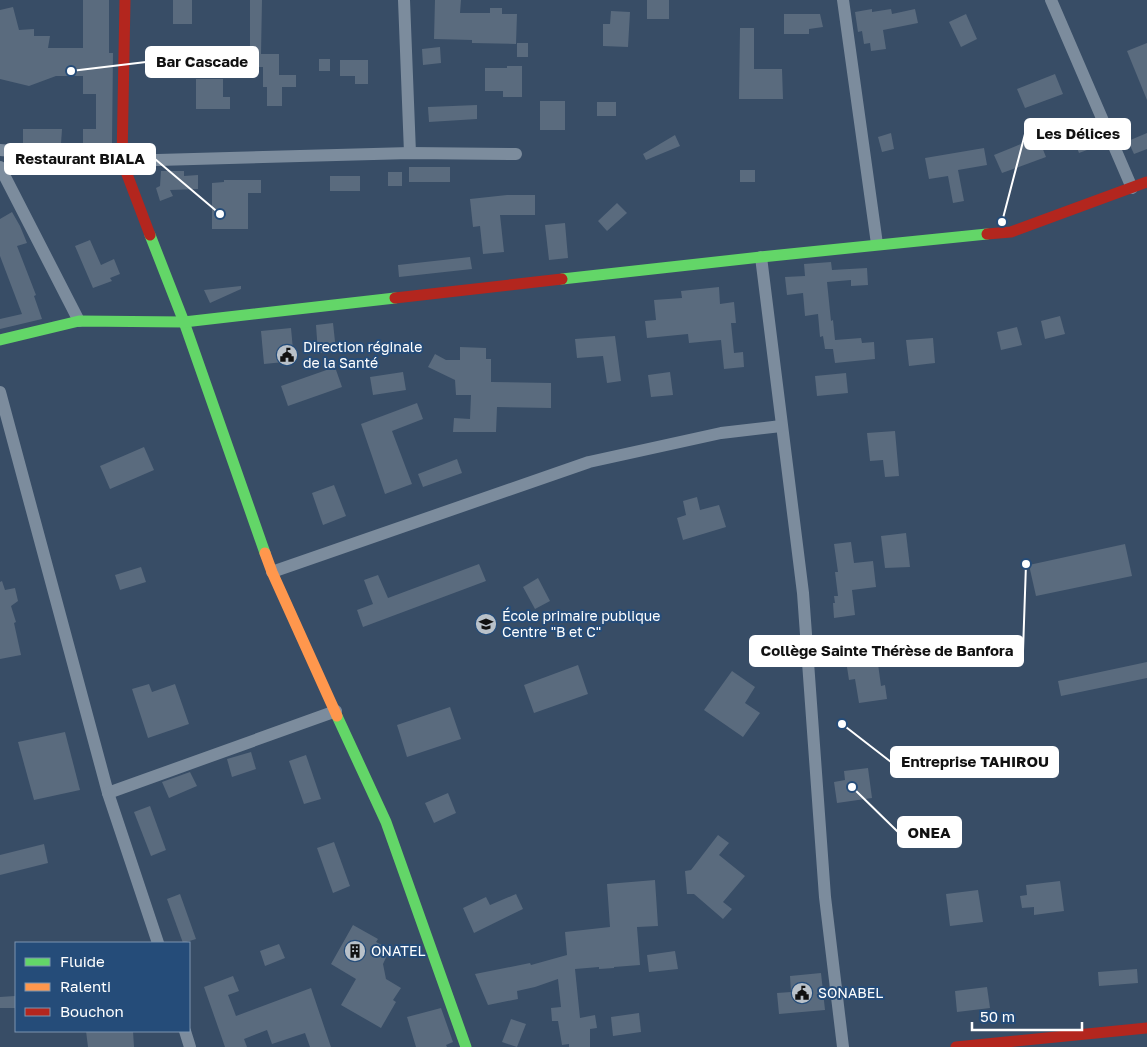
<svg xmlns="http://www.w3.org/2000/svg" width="1147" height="1047" viewBox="0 0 1147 1047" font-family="'Golos Text',sans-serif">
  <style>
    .building { fill: #5a6b7e }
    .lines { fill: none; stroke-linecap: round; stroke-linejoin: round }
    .street { stroke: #7c8c9d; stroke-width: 12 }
    .fast { stroke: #63d668; stroke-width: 11 }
    .slow { stroke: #ff974d; stroke-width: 11 }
    .jam { stroke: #b3261e; stroke-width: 11 }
    .labels { text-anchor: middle; stroke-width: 4; stroke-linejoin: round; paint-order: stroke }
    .poi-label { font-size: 14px; fill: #fff; stroke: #254c79; text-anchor: start }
    .leader { fill: none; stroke: #fff; stroke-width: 2 }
    .callout-dot { fill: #fff; stroke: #254c79; stroke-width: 2 }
    .callout { fill: #fff; stroke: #fff; stroke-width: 2 }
    .callout-label { font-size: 15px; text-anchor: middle; font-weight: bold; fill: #111 }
  </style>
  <rect width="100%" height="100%" fill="#384d66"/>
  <!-- building -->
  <g class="building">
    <path d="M83 0H109V53H113L112 143H83V129H96V94H83V76H56L29 86 0 79V10L13 7 19 30 34 29V36H50L48 48H83Z"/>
    <rect x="173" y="0" width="19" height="24"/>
    <path d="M250 0H262L261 54H279V75H296V87H282V106H267V87H263V67H235V51H250Z"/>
    <path d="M435 0H461L460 13H490V8H502V14H517L516 44 472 43V40L434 39Z"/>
    <rect x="647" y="0" width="22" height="19"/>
    <path d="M872 9V12L891 9 892 14 915 9 918 23 883 30 886 49 871 51 870 43 864 44 862 31 858 32 855 12Z"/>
    <path d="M611 11 630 12 628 47 603 46V24H610Z"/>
    <path d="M784 14H820L823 27 809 29V34H784Z"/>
    <path d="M966 14 977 39 961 47 949 22Z"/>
    <path d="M740 28H754V69H782L783 99H739Z"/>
    <rect x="517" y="43" width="11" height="14"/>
    <path d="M1147 43V100L1127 51Z"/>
    <path d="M440 47 441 63 423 65 422 49Z"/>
    <rect x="319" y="59" width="11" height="12"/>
    <path d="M340 60H368V84H355V76H340Z"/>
    <path d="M507 66H522V97H503V91H485V68H507Z"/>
    <path d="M1055 74 1063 94 1025 108 1017 89Z"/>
    <path d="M196 79H223V97H230V109H196Z"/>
    <rect x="540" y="101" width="25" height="29"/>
    <rect x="597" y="102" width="19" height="14"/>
    <path d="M477 105V119L429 122 428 107Z"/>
    <path d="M1084 118 1095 147 1079 153 1068 125Z"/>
    <path d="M23 129H62L61 144 23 143Z"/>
    <path d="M891 133 894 149 882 152 878 137Z"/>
    <path d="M1147 133V149L1134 154 1128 141Z"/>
    <path d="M675 135 680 146 646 160 643 154Z"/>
    <path d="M1038 137 1046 157 1002 173 994 155Z"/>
    <path d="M984 148 987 165 958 170 964 201 953 203 948 176 929 179 925 158Z"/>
    <rect x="409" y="167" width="41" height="15"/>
    <rect x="740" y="170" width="15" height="12"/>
    <path d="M161 171H184V176L198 175V189L170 190 173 196 160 201 156 188 160 186Z"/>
    <rect x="388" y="172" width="14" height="14"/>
    <rect x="330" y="176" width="30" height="15"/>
    <path d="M224 180H261V193H248V229H212V183L224 182Z"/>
    <path d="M507 195H535V215H500L504 252 483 254 480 226 473 227 470 199Z"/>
    <path d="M617 203 627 213 607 231 598 221Z"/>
    <path d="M12 212 20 226 27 243 17 246 36 295 34 296 42 319 0 329V319L22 314 0 256V219Z"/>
    <path d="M565 223 568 258 549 260 545 225Z"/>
    <path d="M90 240 101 265 114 259 120 274 110 278 112 281 93 288 75 246Z"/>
    <path d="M470 257 472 269 399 277 398 265Z"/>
    <path d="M831 262 832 270 867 268 868 285 851 286V280L827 282 831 321 833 320 835 340 861 338 862 343 874 342 875 359 835 363 833 349H825L823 336 820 337 818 314 805 316 803 293 787 295 785 277 805 276 804 264Z"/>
    <path d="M241 286V289L210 303 204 290Z"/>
    <path d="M719 287 720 304 734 302 736 323H731L734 353 743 352 744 367 724 369 721 340 689 343 688 334 647 338 645 321 656 320 654 300 682 298 681 291Z"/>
    <path d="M1060 316 1065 334 1045 339 1041 321Z"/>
    <path d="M333 323 336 351 318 353 316 325Z"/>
    <path d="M1017 327 1022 345 1001 350 997 332Z"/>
    <path d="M291 328 294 361 264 364 261 331Z"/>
    <path d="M615 336 621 381 607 383 603 356 577 358 575 339Z"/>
    <path d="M933 338 935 363 909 366 906 340Z"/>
    <path d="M460 347 486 348V359H491V382L551 383V408L497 407 496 432H453L454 418 470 419 471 395H456L455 380 428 367 435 354 446 360H460Z"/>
    <path d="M335 367 342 387 288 406 281 386Z"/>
    <path d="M403 372 406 390 373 395 370 377Z"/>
    <path d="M670 372 673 395 651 397 648 375Z"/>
    <path d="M846 373 848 393 817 396 815 376Z"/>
    <path d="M417 403 423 419 392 431 412 484 385 494 361 424Z"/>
    <path d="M895 431 899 476 885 477 883 460 870 461 867 433Z"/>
    <path d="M144 447 154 470 110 489 100 466Z"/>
    <path d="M457 459 462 473 423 487 418 474Z"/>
    <path d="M334 485 346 516 323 525 312 493Z"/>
    <path d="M697 497 700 510 719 505 726 527 683 540 677 518 686 515 683 501Z"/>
    <path d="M906 533 910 567 885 568 881 536Z"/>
    <path d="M851 542 854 563 873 561 876 587 852 590 855 615 834 618 833 603H835L834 596H838L835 572H838L834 544Z"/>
    <path d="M1125 544 1132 576 1036 596 1029 565Z"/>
    <path d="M479 564 486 581 363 627 357 610 373 604 364 580 378 575 388 598Z"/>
    <path d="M141 567 146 582 120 590 115 575Z"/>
    <path d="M538 578 550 601 535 609 523 587Z"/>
    <path d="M2 581 5 590 15 588 18 601 11 606 16 622 14 623 21 655 0 659V582Z"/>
    <path d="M876 649 881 686 885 685 887 699 859 703 855 679 849 680 845 654Z"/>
    <path d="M1147 662V678L1061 696 1058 681Z"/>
    <path d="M578 665 588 694 534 713 524 685Z"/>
    <path d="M732 671 755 687 745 703 760 713 743 737 704 710Z"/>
    <path d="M149 684 152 692 175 684 189 724 148 738 132 689Z"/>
    <path d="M450 707 461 739 407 757 397 725Z"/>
    <path d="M65 732 80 790 34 800 18 742Z"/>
    <path d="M251 752 256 769 232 777 227 759Z"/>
    <path d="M306 755 321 799 304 804 289 761Z"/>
    <path d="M868 768 872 798 837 803 834 782 845 780 844 771Z"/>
    <path d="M190 772 197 786 169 798 162 782Z"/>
    <path d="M448 793 456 813 434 823 425 803Z"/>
    <path d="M150 806 166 850 151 856 134 812Z"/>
    <path d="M718 835 729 843 719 855 745 876 723 902 732 909 723 919 694 894H687L685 871 691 870Z"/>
    <path d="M334 842 350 886 333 893 317 848Z"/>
    <path d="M44 844 48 863 0 875V855Z"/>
    <path d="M655 880 658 926 637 927 640 965 614 967V968L599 969V967L575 969 580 1018 595 1015 597 1028 590 1029V1047H569V1044L562 1045 558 1021H552L551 1008 561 1007 558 979 535 987 517 991 518 999 488 1005 475 974 530 963 531 965 567 955 565 932 610 927 607 884Z"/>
    <path d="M1060 881 1064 911 1034 915V907L1022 908 1020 896 1027 895 1026 885Z"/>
    <path d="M978 890 983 922 950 926 946 894Z"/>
    <path d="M180 894 196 939 183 943 167 899Z"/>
    <path d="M516 894 523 909 474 933 463 908 486 897 490 905Z"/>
    <path d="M353 925 378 939 376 942 390 949 383 964 386 979 401 988 393 1000 396 1002 381 1028 341 1005 356 979 331 964Z"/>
    <path d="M279 944 285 958 265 966 260 951Z"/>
    <path d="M675 951 678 969 649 972 647 955Z"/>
    <path d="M1137 969 1138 983 1099 986 1098 972Z"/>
    <path d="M821 973 825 1010 779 1014 777 993 791 992 790 976Z"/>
    <path d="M233 976 239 991 228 995 236 1016 311 988 331 1047H310L305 1033 272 1044 267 1030 244 1039 247 1047H225L204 987Z"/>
    <path d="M987 987 990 1008 957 1012 955 991Z"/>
    <path d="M15 996V1008H0V997Z"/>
    <path d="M441 1008 453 1042 446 1045 447 1047H416L407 1017Z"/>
    <path d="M639 1013 641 1032 613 1036 611 1017Z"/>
    <path d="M511 1019 526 1024 517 1047 502 1042Z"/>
    <path d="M86 1031H133L134 1047H88Z"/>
  </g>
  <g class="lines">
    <!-- street -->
    <g class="street">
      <path d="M404 0 410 153"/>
      <path d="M843 0 877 244"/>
      <path d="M1051 0 1132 188"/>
      <path d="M0 150 122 161 410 153 516 154"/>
      <path d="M0 167 79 321"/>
      <path d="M761 257 803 593 825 897 843 1047"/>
      <path d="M0 392 108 793 158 943"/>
      <path d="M272 572 589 462 721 433 781 426"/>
      <path d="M108 793 336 711"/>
      <path d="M185 1031 190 1047"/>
    </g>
    <!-- fast -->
    <g class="fast">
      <path d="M150 235 184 322 265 553"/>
      <path d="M562 279 761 257 987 234"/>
      <path d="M0 340 79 321 184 322 395 298"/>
      <path d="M337 716 386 822 466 1047"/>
    </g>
    <!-- slow -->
    <path class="slow" d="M265 553 272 572 337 716"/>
    <!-- jam -->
    <g class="jam">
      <path d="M125 0 122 161 150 235"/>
      <path d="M987 234 1011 232 1147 182"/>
      <path d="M395 298 562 279"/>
      <path d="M956 1047 1147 1028"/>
    </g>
  </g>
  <!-- icons -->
  <defs>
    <g id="civic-disc" transform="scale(1.125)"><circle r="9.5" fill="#b9c1c9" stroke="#254c79"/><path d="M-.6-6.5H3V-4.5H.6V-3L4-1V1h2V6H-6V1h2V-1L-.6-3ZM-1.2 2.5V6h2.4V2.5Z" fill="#111"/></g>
    <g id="school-disc" transform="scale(1.125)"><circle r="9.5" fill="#b9c1c9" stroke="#254c79"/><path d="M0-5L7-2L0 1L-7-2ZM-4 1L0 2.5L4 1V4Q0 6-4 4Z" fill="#111"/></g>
    <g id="building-disc" transform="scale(1.125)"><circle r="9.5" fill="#b9c1c9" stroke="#254c79"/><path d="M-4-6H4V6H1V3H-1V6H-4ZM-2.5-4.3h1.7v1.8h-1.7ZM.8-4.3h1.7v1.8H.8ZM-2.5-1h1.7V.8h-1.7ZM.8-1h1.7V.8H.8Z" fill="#111"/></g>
  </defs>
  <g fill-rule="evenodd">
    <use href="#civic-disc" x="287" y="355"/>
    <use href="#school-disc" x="486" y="624"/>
    <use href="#building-disc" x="355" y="951"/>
    <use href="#civic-disc" x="802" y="993"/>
  </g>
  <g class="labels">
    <!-- poi labels -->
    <g class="poi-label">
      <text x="303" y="352">Direction réginale<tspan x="303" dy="16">de la Santé</tspan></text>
      <text x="502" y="621">École primaire publique<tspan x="502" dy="16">Centre "B et C"</tspan></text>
      <text x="371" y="956">ONATEL</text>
      <text x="818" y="998">SONABEL</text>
    </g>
  </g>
  <!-- callouts -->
  <path class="leader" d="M71 71L146 62M1002 222L1025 134M220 214L155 159M1026 564L1023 651M842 724L891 762M852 787L898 832"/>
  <g class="callout-dot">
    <circle cx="71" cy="71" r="5"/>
    <circle cx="1002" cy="222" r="5"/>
    <circle cx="220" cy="214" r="5"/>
    <circle cx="1026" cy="564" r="5"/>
    <circle cx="842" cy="724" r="5"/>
    <circle cx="852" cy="787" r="5"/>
  </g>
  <g class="callout">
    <rect x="146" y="47" width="112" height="30" rx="5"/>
    <rect x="1025" y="119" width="105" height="30" rx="5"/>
    <rect x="5" y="144" width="150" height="30" rx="5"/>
    <rect x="750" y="636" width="273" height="30" rx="5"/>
    <rect x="891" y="747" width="167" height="30" rx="5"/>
    <rect x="898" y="817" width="63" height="30" rx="5"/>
  </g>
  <g class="callout-label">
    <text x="202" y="67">Bar Cascade</text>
    <text x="1078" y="139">Les Délices</text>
    <text x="80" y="164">Restaurant BIALA</text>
    <text x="887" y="656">Collège Sainte Thérèse de Banfora</text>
    <text x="975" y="767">Entreprise TAHIROU</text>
    <text x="929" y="838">ONEA</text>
  </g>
  <!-- legend -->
  <rect x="15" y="942" width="175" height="90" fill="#254c79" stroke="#7c94af"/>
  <rect x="25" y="958" width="25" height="8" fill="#63d668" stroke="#7c94af"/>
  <text x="60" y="967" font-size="15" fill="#ffffff">Fluide</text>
  <rect x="25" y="983" width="25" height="8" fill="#ff974d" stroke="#7c94af"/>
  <text x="60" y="992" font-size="15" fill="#ffffff">Ralenti</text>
  <rect x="25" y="1008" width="25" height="8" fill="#b3261e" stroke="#7c94af"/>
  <text x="60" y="1017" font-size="15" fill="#ffffff">Bouchon</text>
  <!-- scale -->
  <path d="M972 1022v8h110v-8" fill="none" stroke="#ffffff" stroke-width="2.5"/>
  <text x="980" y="1022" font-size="15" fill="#ffffff" stroke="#254c79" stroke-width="4" paint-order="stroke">50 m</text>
</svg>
